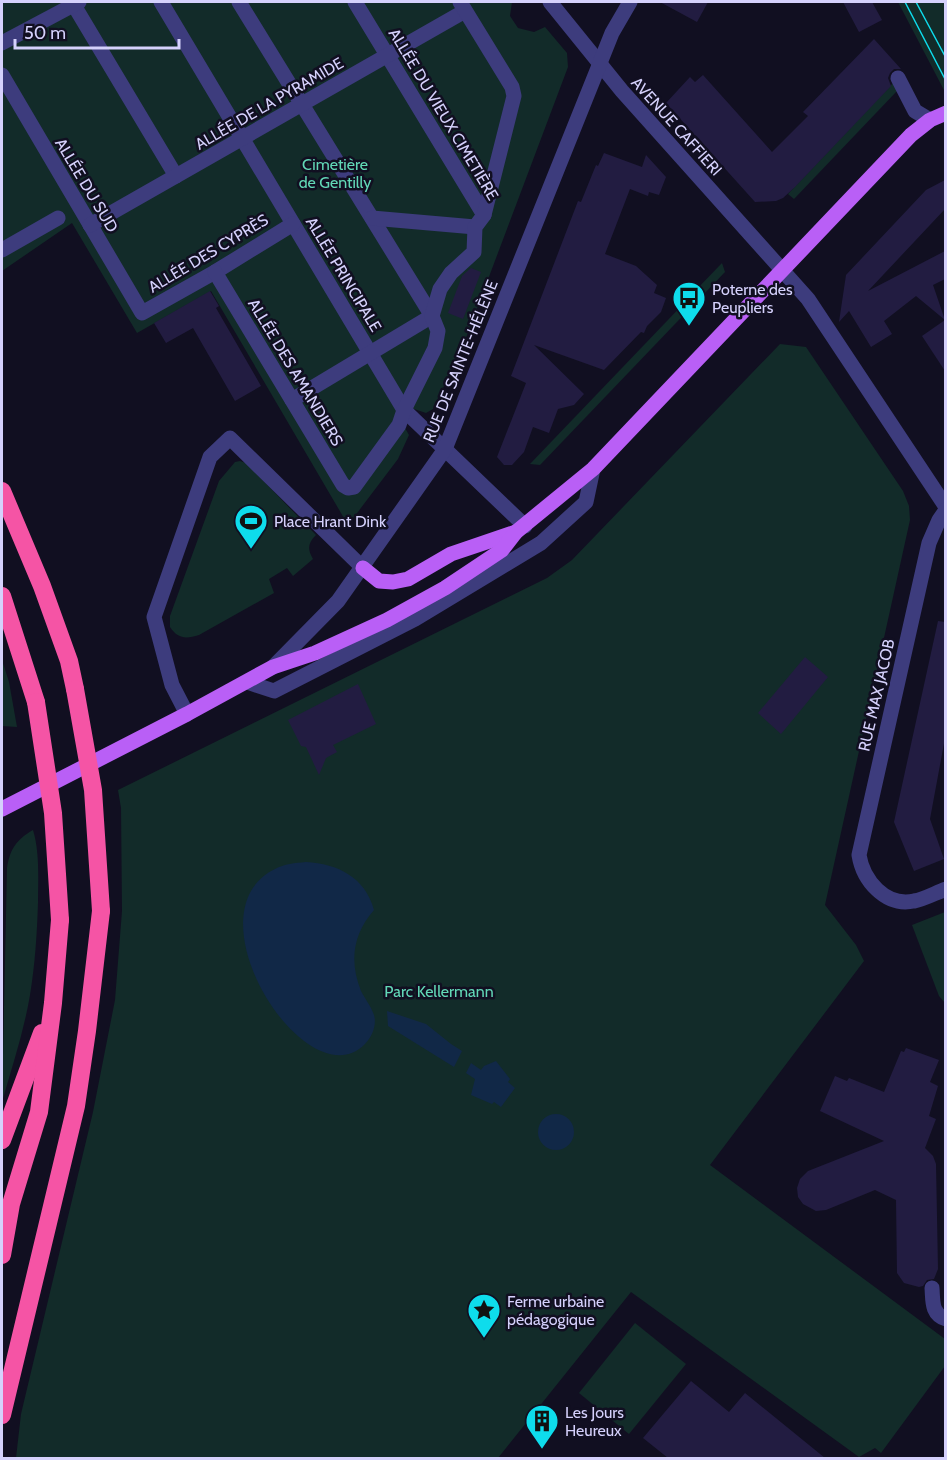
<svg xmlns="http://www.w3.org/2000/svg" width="947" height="1460" viewBox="0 0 947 1460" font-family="Cabin,sans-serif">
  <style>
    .green { fill: #122b29 }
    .water { fill: #112847 }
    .building { fill: #221c41 }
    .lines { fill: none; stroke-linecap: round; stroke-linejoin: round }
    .minor { stroke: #3d3c7d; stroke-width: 15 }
    .major { stroke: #b95ff6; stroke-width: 15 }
    .highway { stroke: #f554a5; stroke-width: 18 }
    .tram { stroke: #0edcec; stroke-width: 1.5 }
    .highway-bridge { stroke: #f554a5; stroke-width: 18 }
    .labels { text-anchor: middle; stroke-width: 5; stroke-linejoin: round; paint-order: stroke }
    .street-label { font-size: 16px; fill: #d5d1fc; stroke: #110f21 }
    .park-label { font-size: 16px; fill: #62d8b7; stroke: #110f21 }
    .poi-label { font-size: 16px; fill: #d5d1fc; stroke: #110f21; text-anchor: start }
  </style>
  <rect width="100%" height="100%" fill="#110f21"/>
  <!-- green -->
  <g class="green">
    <path d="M2 2H512L510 16 518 28 534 32 545 27 567 53 568 67 461 351 433 409 426 413 414 409 405 428 409 435 398 459 348 525 211 291 137 333 72 223 2 271Z"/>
    <path d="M898 2H945V92Z"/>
    <path d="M894 82 897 91 794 199 788 194Z"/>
    <path d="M722 263 725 272 703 295 695 291Z"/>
    <path d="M689 298 697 301 540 465 530 464Z"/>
    <path d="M780 344 806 347 903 491 909 506 910 520 825 905 856 945 864 961 710 1165 945 1339V1366L881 1453 875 1448 859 1457 631 1292 498 1458H16L21 1414 93 1112 115 1000 122 911 121 808 118 790 547 578 572 560Z"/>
    <path d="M240 461 246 463 316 535C308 543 307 549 313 559L293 576 287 568 269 579 274 593 199 635C186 639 178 639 170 627V616L219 481 235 462Z"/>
    <path d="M2 660 9 682 17 727 2 726Z"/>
    <path d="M33 830C40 853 38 880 38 903 37 934 35 965 30 995 24 1031 12 1067 2 1102L7 868C10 849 16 840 33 830Z"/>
    <path d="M945 912V1003L939 996 912 925Z"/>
    <path d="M635 1323 686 1364 629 1434 579 1393Z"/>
  </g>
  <!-- water -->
  <g class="water">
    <path d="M306 862C338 864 365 877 374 910 353 934 349 961 361 991 365 999 371 1006 374 1015 377 1025 372 1037 365 1044 308 1103 185 913 275 869 284 864 295 863 306 862Z"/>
    <path d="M387 1011 426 1024 451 1044 462 1051 454 1067 388 1026Z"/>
    <path d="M496 1061 510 1079 508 1082 515 1088 501 1107 494 1102 492 1104 471 1095 475 1079 466 1073 471 1063 481 1070 484 1066Z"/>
    <circle cx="556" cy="1132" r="18"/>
  </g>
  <!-- building -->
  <g class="building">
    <path d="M660 2H708L697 22Z"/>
    <path d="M843 2H872L882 20 859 32Z"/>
    <path d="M874 39 901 69H894L890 73 888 78 891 86 795 187 783 198 776 201 755 202 666 103 690 77 695 82 703 75 772 152 808 116 803 112Z"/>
    <path d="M604 153 642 167 646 155 666 177 659 195 649 192 648 196 630 189 605 254 636 266 657 285 654 293 666 298 661 312 647 326 644 333 641 332 604 370 534 345 584 394 574 405 558 409 549 433 533 427 524 452 512 465H504L497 457 526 383 511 376 578 201 581 202 596 165 598 166Z"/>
    <path d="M945 180V209L868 291 945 251V279L933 285 945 320 916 296 884 321 892 334 871 347 849 311 839 322 846 275 926 190Z"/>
    <path d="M471 268 481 272 463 319 448 313 462 276Z"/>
    <path d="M210 291 219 306 216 308 261 386 235 401 193 328 166 343 154 323Z"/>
    <path d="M945 320V371L922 336Z"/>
    <path d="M938 621 945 622V738L930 819 944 859 914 871 894 822Z"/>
    <path d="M805 657 828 677 781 734 758 713Z"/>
    <path d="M358 684 376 724 333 745 337 752 326 758 319 775 306 747 301 746 288 720Z"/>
    <path d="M906 1048 939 1060 930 1082 938 1086 929 1116 936 1119 925 1148 933 1156 936 1164 938 1269 934 1279 927 1280 923 1286 919 1287 904 1283 897 1273 896 1200 875 1190 826 1210 816 1211 803 1204 798 1197 797 1188 800 1179 808 1171 884 1141 820 1111 835 1076 847 1081 849 1078 884 1092 901 1051 904 1052Z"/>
    <path d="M691 1381 729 1412 745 1393 825 1458H668L643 1438Z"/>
  </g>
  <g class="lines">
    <!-- minor -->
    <g class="minor">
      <path d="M72 2 176 176"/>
      <path d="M161 2 404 410 525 526"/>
      <path d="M239 2 432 316 292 400"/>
      <path d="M355 2 484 215"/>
      <path d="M550 2 622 91 808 299 946 507"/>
      <path d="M2 43 79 2"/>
      <path d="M2 75 142 313 215 272 293 224"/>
      <path d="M898 78 915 111 930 120"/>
      <path d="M372 218 475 227"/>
      <path d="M90 225 465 11"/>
      <path d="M2 250 58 218"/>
      <path d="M215 272 343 485 348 488 354 487 399 425 404 410 435 348 438 331 432 316 440 289 451 273 474 252 475 227 484 215 514 96 512 87 460 2"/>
      <path d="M946 510 939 520 929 543 859 855C863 880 885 907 914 901 925 899 935 893 946 889"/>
      <path d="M273 667 338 601 445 449 600 63 612 33 630 2"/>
      <path d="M247 682 274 691 415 619 541 543 586 502 593 469"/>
      <path d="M187 714 172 685 154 617 210 457 230 438 363 568"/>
      <path d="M932 1288C933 1301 931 1314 946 1319"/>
    </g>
    <!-- major -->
    <g class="major">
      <path d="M363 568 379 581 393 582 408 579 451 554 516 532"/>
      <path d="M2 809 187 714 273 667 315 653 387 620 445 588 502 550 516 532 593 469 911 135 930 120 946 113"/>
    </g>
    <!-- highway -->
    <g class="highway">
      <path d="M2 491 42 586 69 661 75 689"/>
      <path d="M2 596 36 702"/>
      <path d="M2 1140 42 1033"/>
      <path d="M2 1255 11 1204 39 1112 53 1003 60 920"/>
      <path d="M2 1415 76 1106 87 1031 101 911"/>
    </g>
    <!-- tram -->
    <g class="tram">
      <path d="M905 2 946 81"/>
      <path d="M916 2 946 58"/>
    </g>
    <!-- highway-bridge -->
    <g class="highway-bridge">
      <path d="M75 689 93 790 101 911"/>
      <path d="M36 702 53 813 60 920"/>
    </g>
  </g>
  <!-- icons -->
  <defs>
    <g id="bus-pin" transform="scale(1.725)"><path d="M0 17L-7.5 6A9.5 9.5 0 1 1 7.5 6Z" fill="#0edcec" stroke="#110f21"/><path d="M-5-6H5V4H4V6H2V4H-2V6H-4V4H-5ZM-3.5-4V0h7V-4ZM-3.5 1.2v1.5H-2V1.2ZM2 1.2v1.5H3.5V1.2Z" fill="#111"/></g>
    <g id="stadium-pin" transform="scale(1.725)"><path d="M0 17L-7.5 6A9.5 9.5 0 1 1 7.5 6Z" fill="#0edcec" stroke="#110f21"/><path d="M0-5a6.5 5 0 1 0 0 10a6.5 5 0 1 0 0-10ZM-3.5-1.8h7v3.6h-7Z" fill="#111"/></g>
    <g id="sight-pin" transform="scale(1.725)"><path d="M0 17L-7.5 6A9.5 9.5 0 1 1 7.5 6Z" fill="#0edcec" stroke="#110f21"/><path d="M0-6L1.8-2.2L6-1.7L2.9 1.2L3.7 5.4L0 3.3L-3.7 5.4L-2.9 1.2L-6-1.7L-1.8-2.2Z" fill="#111"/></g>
    <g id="building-pin" transform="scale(1.725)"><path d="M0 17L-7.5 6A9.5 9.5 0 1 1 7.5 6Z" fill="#0edcec" stroke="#110f21"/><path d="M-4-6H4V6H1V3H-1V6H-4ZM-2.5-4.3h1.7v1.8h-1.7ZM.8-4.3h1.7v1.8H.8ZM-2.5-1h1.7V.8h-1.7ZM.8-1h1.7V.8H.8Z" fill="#111"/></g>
  </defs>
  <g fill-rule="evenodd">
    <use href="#bus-pin" x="689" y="298"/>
    <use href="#stadium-pin" x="251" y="521"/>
    <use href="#sight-pin" x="484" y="1310"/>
    <use href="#building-pin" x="542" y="1421"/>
  </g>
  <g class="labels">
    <!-- street labels -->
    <g class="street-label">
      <text transform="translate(269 103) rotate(-30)" y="6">ALLÉE DE LA PYRAMIDE</text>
      <text transform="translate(444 114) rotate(59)" y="6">ALLÉE DU VIEUX CIMETIÈRE</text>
      <text transform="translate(677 126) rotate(48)" y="6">AVENUE CAFFIERI</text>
      <text transform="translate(87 185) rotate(59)" y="6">ALLÉE DU SUD</text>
      <text transform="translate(208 253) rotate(-31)" y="6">ALLÉE DES CYPRÈS</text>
      <text transform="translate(344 274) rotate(59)" y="6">ALLÉE PRINCIPALE</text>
      <text transform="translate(460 361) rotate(-68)" y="6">RUE DE SAINTE-HÉLÈNE</text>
      <text transform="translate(296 372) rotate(59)" y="6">ALLÉE DES AMANDIERS</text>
      <text transform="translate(876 695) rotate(-77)" y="6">RUE MAX JACOB</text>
    </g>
    <!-- park labels -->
    <g class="park-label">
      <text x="335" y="170">Cimetière<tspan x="335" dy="18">de Gentilly</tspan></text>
      <text x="439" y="997">Parc Kellermann</text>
    </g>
    <!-- poi labels -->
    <g class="poi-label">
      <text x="712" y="295">Poterne des<tspan x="712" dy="18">Peupliers</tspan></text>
      <text x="274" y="527">Place Hrant Dink</text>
      <text x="507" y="1307">Ferme urbaine<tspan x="507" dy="18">pédagogique</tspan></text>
      <text x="565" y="1418">Les Jours<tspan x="565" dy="18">Heureux</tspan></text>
    </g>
  </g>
  <!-- border -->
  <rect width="947" height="1460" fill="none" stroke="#d5d1fc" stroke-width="6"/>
  <!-- scale -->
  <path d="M15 39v9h164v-9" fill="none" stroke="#d5d1fc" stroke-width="3"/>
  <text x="24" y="39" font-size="18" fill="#d5d1fc" stroke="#110f21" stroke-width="4.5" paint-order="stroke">50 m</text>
</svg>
